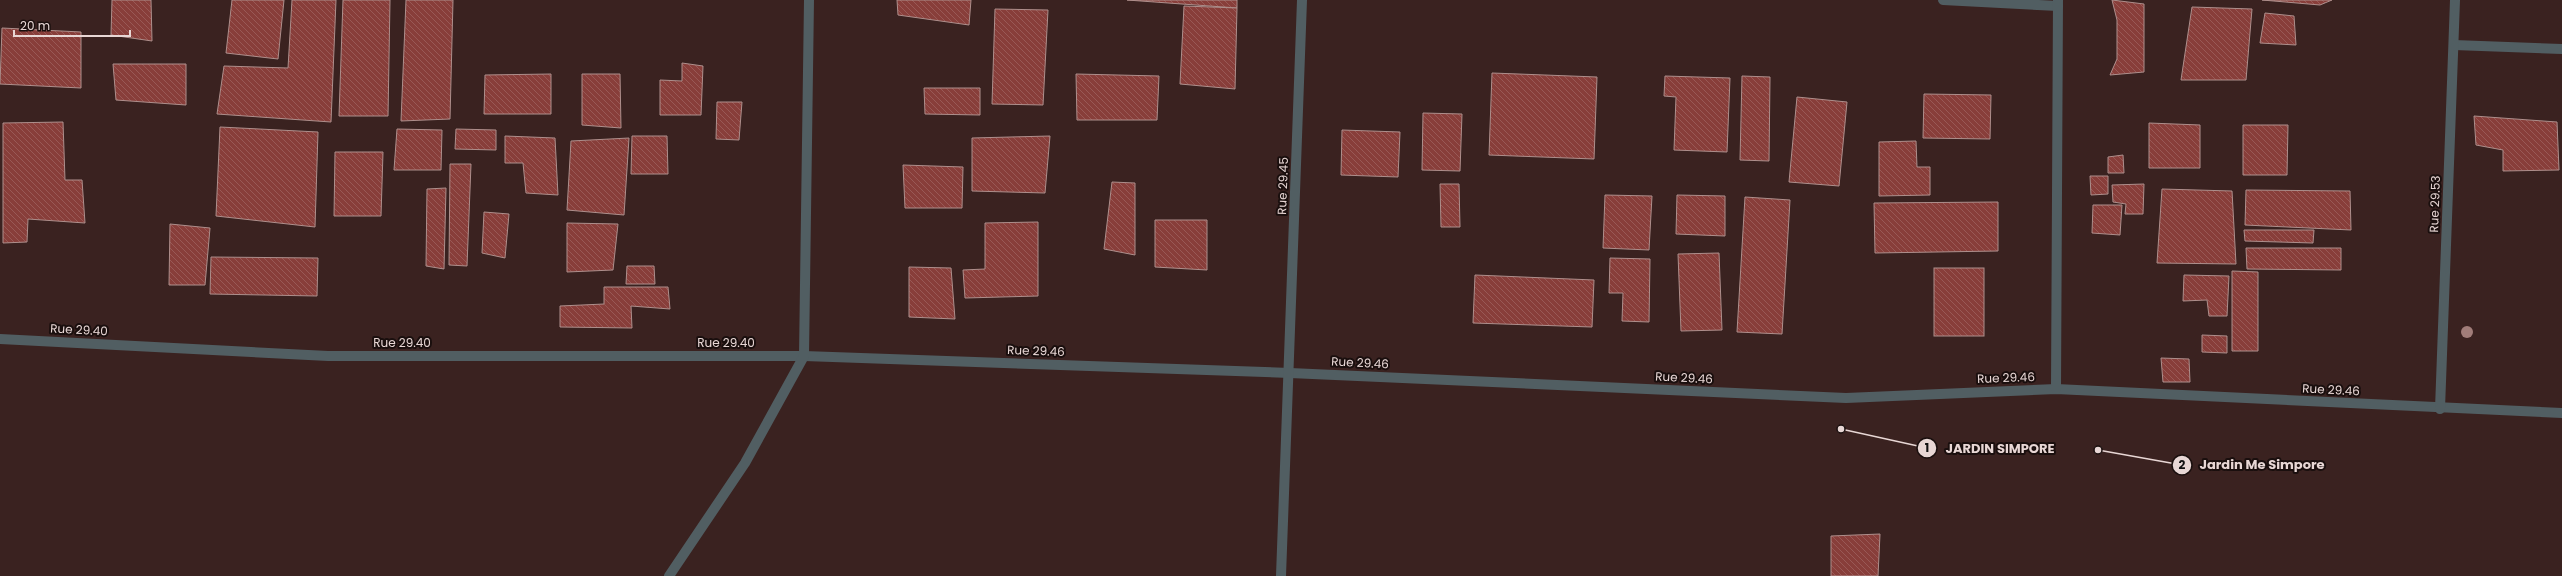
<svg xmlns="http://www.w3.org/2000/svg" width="2562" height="576" viewBox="0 0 2562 576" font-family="Poppins,sans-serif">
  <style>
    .building { fill: url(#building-back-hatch); stroke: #ae8f8c }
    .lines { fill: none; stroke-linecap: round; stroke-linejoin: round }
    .street { stroke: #515e62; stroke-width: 10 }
    .tree { fill: #a17d79 }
    .labels { text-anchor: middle; stroke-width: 4; stroke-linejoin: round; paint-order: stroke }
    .street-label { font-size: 12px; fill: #e8d7d5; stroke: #1a0f0e }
    .leader { fill: none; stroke: #e8d7d5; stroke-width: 1.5 }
    .callout-dot { fill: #e8d7d5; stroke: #1a0f0e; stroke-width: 1.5 }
    .mark-label { font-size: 12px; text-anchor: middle; font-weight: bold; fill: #111 }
    .callout-label { font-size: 13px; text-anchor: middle; font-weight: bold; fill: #e8d7d5; stroke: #1a0f0e; stroke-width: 4; stroke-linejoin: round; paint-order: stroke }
  </style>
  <defs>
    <pattern id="building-back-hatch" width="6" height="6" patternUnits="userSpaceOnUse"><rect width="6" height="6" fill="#883e3a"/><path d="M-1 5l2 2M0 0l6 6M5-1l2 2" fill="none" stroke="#995956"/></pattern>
  </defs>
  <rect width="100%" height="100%" fill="#3a2220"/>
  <!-- building -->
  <g class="building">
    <path d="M112 0H151L152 41 111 35Z"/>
    <path d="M232 0H284L278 59 226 53Z"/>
    <path d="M292 0H336L331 122 217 114 224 66 288 68Z"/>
    <path d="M343 0H390L388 116H339Z"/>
    <path d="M406 0H453L450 119 401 121Z"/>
    <path d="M897 0H971L969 25 898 15Z"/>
    <path d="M1127 0H1237V8Z"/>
    <path d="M2112 0 2144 4V72L2110 75 2117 59V20Z"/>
    <path d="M2262 0H2332L2320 5Z"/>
    <path d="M1184 6 1237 8 1235 89 1180 84Z"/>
    <path d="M2192 7 2252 9 2246 80H2181Z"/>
    <path d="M995 9 1048 10 1043 105 992 104Z"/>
    <path d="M2265 13 2294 16 2296 45 2260 43Z"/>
    <path d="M2 28 81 32V88L0 84Z"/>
    <path d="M682 63 703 66 701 115H660V80L682 81Z"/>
    <path d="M113 64H186V105L116 100Z"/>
    <path d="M1492 73 1597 77 1594 159 1489 155Z"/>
    <path d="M551 74V114H484L485 75Z"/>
    <path d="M582 74H620L621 128 582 125Z"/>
    <path d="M1076 74 1159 76 1157 120H1077Z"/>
    <path d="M1665 76 1730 78 1727 152 1674 150 1676 97 1664 96Z"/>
    <path d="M1742 76 1770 77 1769 161 1740 160Z"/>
    <path d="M924 88H980V115L925 114Z"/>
    <path d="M1924 94 1991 95 1990 139 1923 138Z"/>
    <path d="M1797 97 1847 102 1839 186 1789 182Z"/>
    <path d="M717 102H742L739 140 716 139Z"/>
    <path d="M1423 113 1462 114 1460 171 1422 170Z"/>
    <path d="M2474 116 2557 122 2559 170 2503 171V150L2476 145Z"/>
    <path d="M63 122 65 180H82L85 223 28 219 27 242 3 243V123Z"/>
    <path d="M2149 123 2200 125V168H2149Z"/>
    <path d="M2243 125H2288L2287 175H2243Z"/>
    <path d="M220 127 318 132 315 227 216 216Z"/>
    <path d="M397 129 442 130 441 170H394Z"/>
    <path d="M456 129 496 130V150L455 149Z"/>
    <path d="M1342 130 1400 132 1398 177 1341 175Z"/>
    <path d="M505 136 555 138 558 195 526 193 523 163H505Z"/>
    <path d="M632 136H667L668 174H631Z"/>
    <path d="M1050 136 1045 193 972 191V138Z"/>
    <path d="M629 138 624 215 567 210 571 141Z"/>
    <path d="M1916 141 1917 167H1930V195L1879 196V142Z"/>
    <path d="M335 152H383L381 216H334Z"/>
    <path d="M2123 155 2124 173H2108V157Z"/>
    <path d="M450 164H471L467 266 449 265Z"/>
    <path d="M903 165 963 167 962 208H905Z"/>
    <path d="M2090 176H2108V194L2091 195Z"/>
    <path d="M1112 182 1135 183V255L1104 249Z"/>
    <path d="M1440 184H1459L1460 227H1441Z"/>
    <path d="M2144 184 2143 214H2125L2126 204 2113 202 2112 185Z"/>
    <path d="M446 188 444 269 426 266 427 189Z"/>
    <path d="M2162 189 2232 191 2236 264 2157 263Z"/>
    <path d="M2246 190 2350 191 2351 230 2245 225Z"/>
    <path d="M1605 195 1652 196 1649 250 1603 248Z"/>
    <path d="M1677 195 1725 196V236L1676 234Z"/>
    <path d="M1745 197 1790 200 1782 334 1737 332Z"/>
    <path d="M1998 202V251L1875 253 1874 203Z"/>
    <path d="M2093 205H2122L2120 235 2092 233Z"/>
    <path d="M484 212 509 214 505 258 482 253Z"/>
    <path d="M1155 220H1207V270L1155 267Z"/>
    <path d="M1038 222V296L965 298 963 270 985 269V223Z"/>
    <path d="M567 223 618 224 613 270 567 272Z"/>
    <path d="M170 224 210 228 205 285H169Z"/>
    <path d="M2244 230H2314L2313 243 2245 241Z"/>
    <path d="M2246 248H2341V270L2247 269Z"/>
    <path d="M1719 253 1722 330 1681 331 1678 254Z"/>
    <path d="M211 257 318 258 317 296 210 294Z"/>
    <path d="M1610 258 1650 259 1649 322 1622 321 1623 293H1609Z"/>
    <path d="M627 266H654L655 284H626Z"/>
    <path d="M909 267 951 268 955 319 909 317Z"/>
    <rect x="1934" y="268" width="50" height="68"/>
    <path d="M2232 271 2258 272V351H2232Z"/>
    <path d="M1475 275 1594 280 1592 327 1473 323Z"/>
    <path d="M2184 275 2229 276 2227 316H2209L2207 300 2183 301Z"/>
    <path d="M604 287H668L670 309 631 306 632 328 560 327V306L604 304Z"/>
    <path d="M2202 335 2227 336V353L2202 352Z"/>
    <path d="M2161 358 2189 359 2190 382H2163Z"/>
    <path d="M1880 534 1878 576H1831V536Z"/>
  </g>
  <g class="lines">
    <!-- street -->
    <g class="street">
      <path d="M1943 0 2058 6"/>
      <path d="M2454 45 2562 49"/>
      <path d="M0 339 328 356H804L1290 373 1846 398 2056 389 2562 413"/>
      <path d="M2056 389 2058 0"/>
      <path d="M2440 409 2455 0"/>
      <path d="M669 576 745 463 804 356 809 0"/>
      <path d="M1281 576 1302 0"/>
    </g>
  </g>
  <!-- trees -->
  <circle class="tree" cx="2467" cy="332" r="6"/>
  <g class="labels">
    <!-- street labels -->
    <g class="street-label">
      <text transform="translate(1283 186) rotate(-88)" y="4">Rue 29.45</text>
      <text transform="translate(2435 204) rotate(-88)" y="4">Rue 29.53</text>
      <text transform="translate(79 330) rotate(3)" y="4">Rue 29.40</text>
      <text x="402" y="347">Rue 29.40</text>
      <text x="726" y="347">Rue 29.40</text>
      <text transform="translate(1036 351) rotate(2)" y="4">Rue 29.46</text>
      <text transform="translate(1360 363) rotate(3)" y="4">Rue 29.46</text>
      <text transform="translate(1684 378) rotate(3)" y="4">Rue 29.46</text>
      <text transform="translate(2006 378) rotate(-2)" y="4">Rue 29.46</text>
      <text transform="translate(2331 390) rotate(3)" y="4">Rue 29.46</text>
    </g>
  </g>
  <!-- callouts -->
  <path class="leader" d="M1841 429L1927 448M2098 450L2182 465"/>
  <g class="callout-dot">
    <circle cx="1841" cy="429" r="4"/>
    <circle cx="2098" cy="450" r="4"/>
    <circle cx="1927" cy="448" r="10"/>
    <circle cx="2182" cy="465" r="10"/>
  </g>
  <g class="mark-label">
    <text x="1927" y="452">1</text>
    <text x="2182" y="469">2</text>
  </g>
  <g class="callout-label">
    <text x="2000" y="453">JARDIN SIMPORE</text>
    <text x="2262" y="469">Jardin Me Simpore</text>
  </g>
  <!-- scale -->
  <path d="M14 30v6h116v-6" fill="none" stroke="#e8d7d5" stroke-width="2"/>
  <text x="20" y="30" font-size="12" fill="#e8d7d5" stroke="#1a0f0e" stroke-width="3" paint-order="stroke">20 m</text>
</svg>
